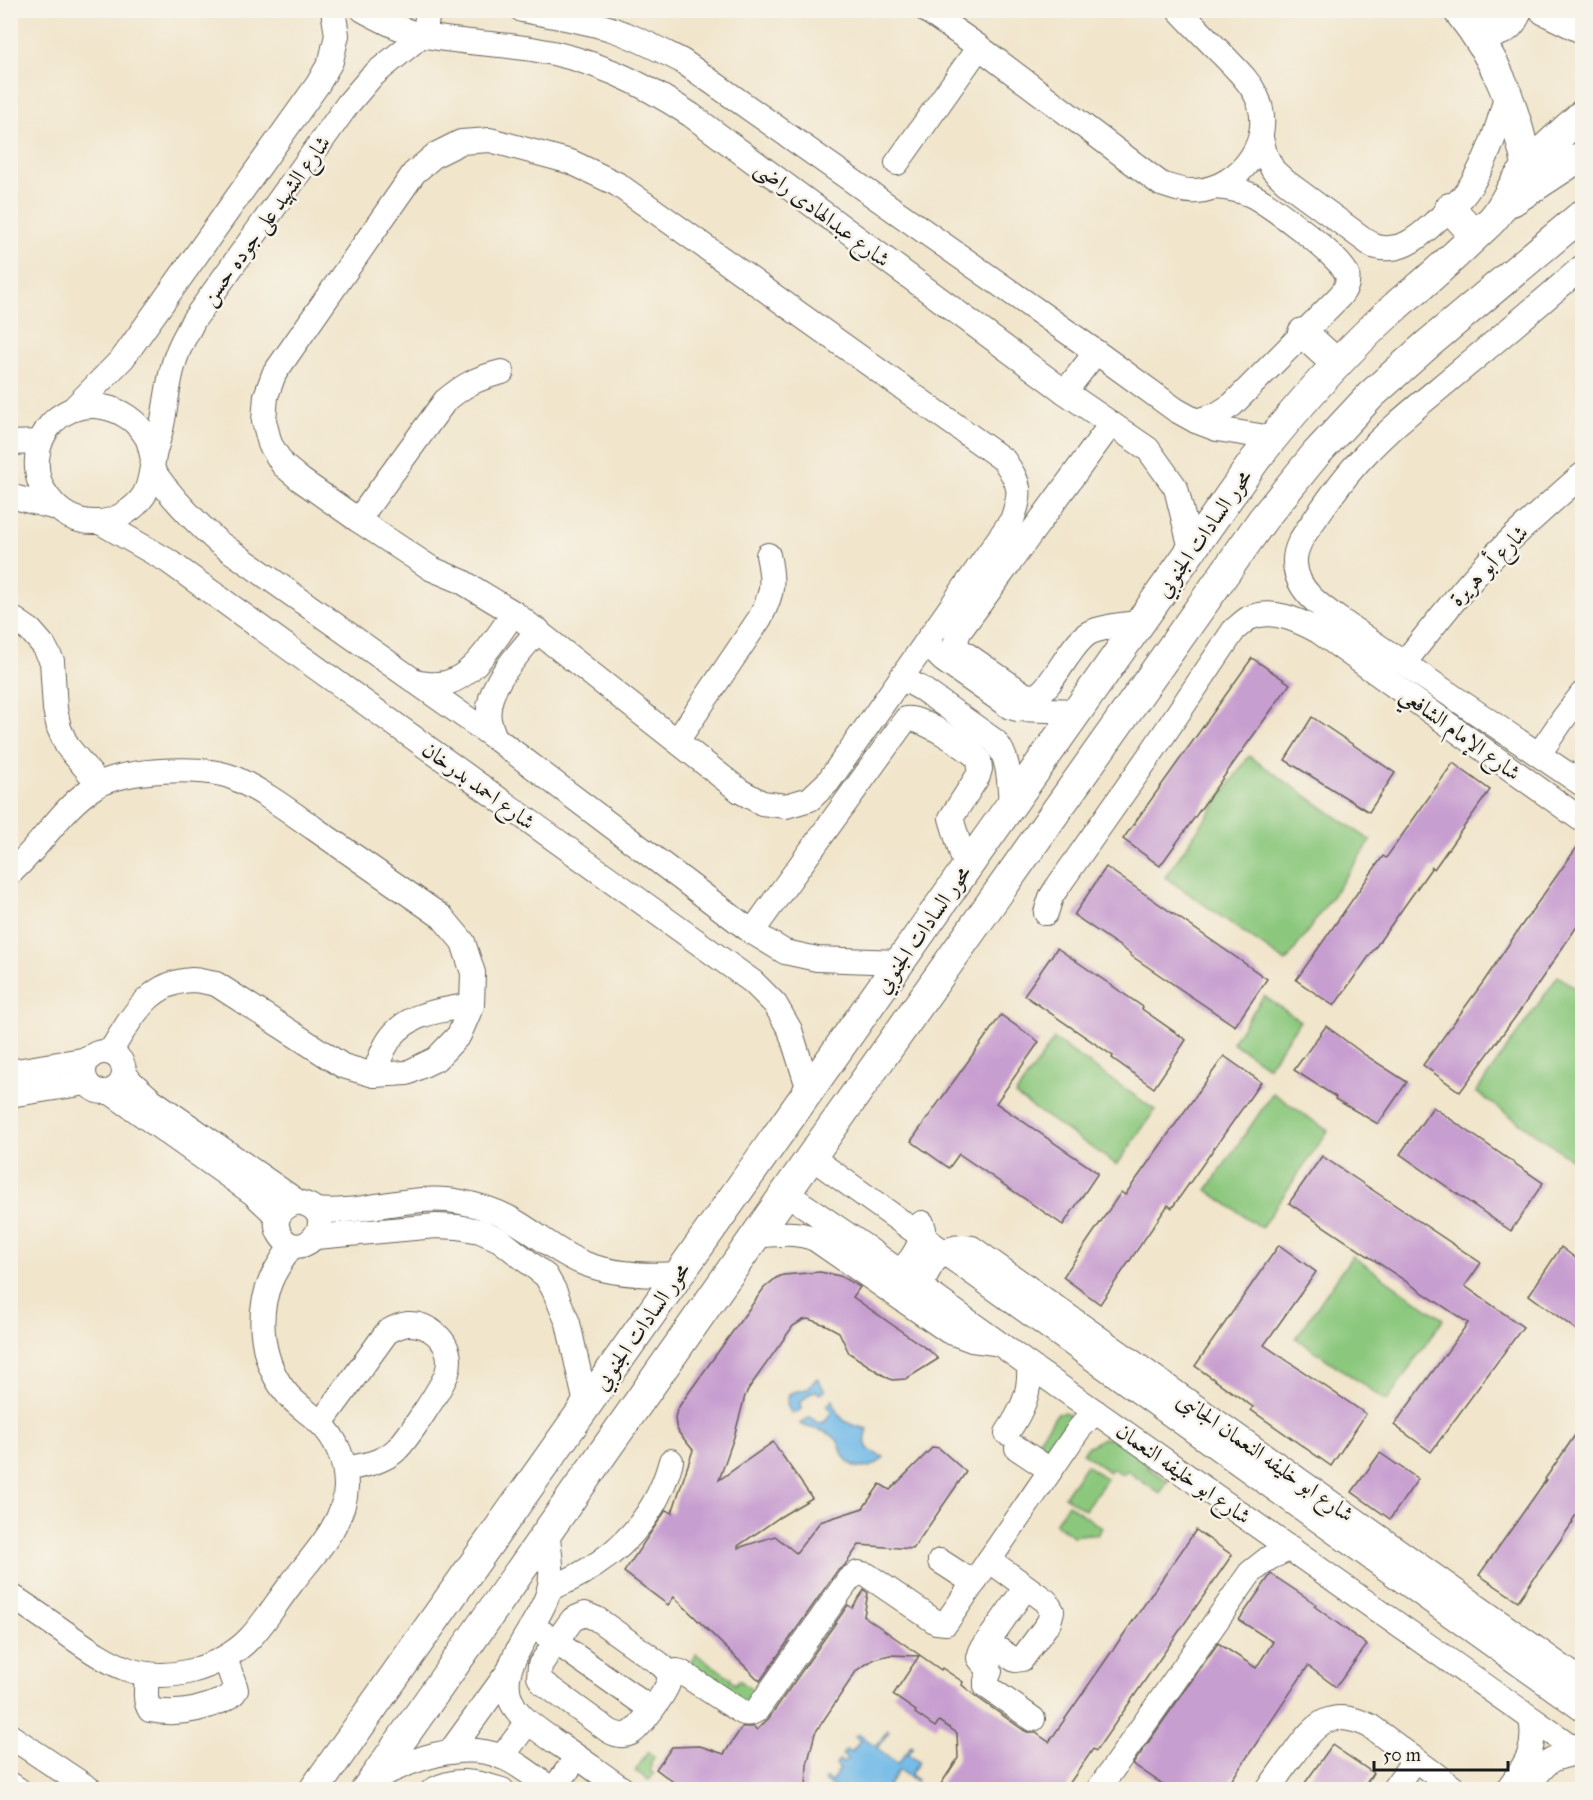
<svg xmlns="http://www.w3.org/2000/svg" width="1593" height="1800" viewBox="0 0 1593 1800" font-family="'IM FELL Great Primer',Amiri,serif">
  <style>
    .green { fill: #8bc87d; stroke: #54724c; stroke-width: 1.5 }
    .water { fill: #6fb9e8; stroke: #466a82; stroke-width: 1.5 }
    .building { fill: #c79ed0 }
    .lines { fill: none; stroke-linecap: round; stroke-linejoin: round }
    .minor-casing { stroke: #676259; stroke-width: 26 }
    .major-casing { stroke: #676259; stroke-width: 32 }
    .minor { stroke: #fff; stroke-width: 24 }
    .major { stroke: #fff; stroke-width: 30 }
    .labels { text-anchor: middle; stroke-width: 5; stroke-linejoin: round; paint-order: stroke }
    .street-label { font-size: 22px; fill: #1c1c1c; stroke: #f7f3e8 }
  </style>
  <rect width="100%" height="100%" fill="#f7f3e8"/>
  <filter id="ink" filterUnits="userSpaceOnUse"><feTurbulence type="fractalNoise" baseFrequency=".0167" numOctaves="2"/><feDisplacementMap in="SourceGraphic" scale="12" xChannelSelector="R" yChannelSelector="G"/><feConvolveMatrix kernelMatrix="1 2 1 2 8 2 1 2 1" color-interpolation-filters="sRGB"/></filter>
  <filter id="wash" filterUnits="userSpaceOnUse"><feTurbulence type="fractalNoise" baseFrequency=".008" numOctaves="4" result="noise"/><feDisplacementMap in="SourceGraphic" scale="24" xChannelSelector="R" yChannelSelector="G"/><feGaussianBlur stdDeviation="1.35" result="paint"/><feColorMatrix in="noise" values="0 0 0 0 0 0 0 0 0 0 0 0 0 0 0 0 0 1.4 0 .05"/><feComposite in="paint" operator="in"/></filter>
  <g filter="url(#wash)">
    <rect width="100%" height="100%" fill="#f1e5cb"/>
    <!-- green -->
    <g class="green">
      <path d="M1249 756 1371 841 1286 962 1165 877Z"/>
      <path d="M1558 976 1582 993V1155L1577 1163 1476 1092Z"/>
      <path d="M1264 996 1300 1021 1268 1067 1232 1042Z"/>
      <path d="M1054 1039 1155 1110 1117 1165 1015 1095Z"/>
      <path d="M1273 1093 1328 1131 1261 1228 1207 1190Z"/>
      <path d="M1352 1256 1443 1319 1387 1401 1296 1338Z"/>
      <path d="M1065 1412 1071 1416 1072 1422 1048 1458 1033 1448 1057 1414Z"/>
      <path d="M1103 1438 1118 1440 1150 1462 1147 1467 1168 1481 1160 1494 1127 1471 1123 1475 1112 1468 1109 1472 1083 1453 1089 1446Z"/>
      <path d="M1086 1465 1107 1479 1085 1510 1064 1496Z"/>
      <path d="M1068 1504 1102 1528 1097 1535 1087 1534 1073 1536 1055 1523Z"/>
      <path d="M696 1654 731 1678 730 1680 735 1684 739 1680 761 1696 749 1705 704 1681 708 1675 690 1663Z"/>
      <path d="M648 1752 654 1757 651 1763V1772L654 1774 649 1780 635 1771Z"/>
    </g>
    <!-- water -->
    <g class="water">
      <path d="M817 1378 825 1391 820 1394 816 1391 811 1392 800 1403 801 1409 795 1413H791L787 1404 789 1394 793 1392 807 1389Z"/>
      <path d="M833 1400C838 1421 848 1425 868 1429 862 1446 867 1452 884 1457 873 1470 854 1473 844 1456 840 1451 841 1444 836 1439 827 1429 812 1430 800 1424L810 1417 818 1423 824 1422 831 1413 830 1409 827 1405Z"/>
      <path d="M888 1730 889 1731 877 1749 898 1764 911 1746 913 1747 908 1754 919 1762 910 1775 917 1780 916 1782 899 1770 886 1789H836L824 1781 826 1778 831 1782 840 1769 836 1765 839 1760 844 1763 847 1759 842 1755 846 1750 851 1753 860 1741 855 1737 858 1734 876 1746Z"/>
    </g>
    <g id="blocks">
      <!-- building -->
      <g class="building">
        <path d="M1252 658 1290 684 1160 866 1123 839Z"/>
        <path d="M1312 717 1395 773 1369 812 1285 760Z"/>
        <path d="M1453 763 1490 790 1434 869 1432 867 1334 1006 1296 980 1383 856 1386 858Z"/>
        <path d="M1582 840V919L1519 1012 1460 1092 1423 1065 1484 981 1519 929Z"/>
        <path d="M1106 867 1267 979 1235 1026 1130 955 1131 954 1074 915Z"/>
        <path d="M1057 948 1143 1007 1142 1009 1186 1040 1154 1088 1112 1058 1113 1056 1024 995Z"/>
        <path d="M1001 1015 1039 1042 996 1103 1098 1173 1063 1225 959 1154 949 1168 911 1141Z"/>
        <path d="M1326 1026 1365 1055 1407 1082 1378 1124 1335 1099 1336 1097 1294 1070Z"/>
        <path d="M1224 1056 1261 1082 1172 1208 1168 1205 1100 1304 1063 1277 1121 1192 1125 1195Z"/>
        <path d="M1433 1107 1543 1183 1511 1231 1400 1154Z"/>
        <path d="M1322 1156 1481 1263 1465 1286 1523 1327 1431 1452 1394 1425 1468 1323 1289 1203Z"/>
        <path d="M1279 1245 1316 1272 1264 1345 1366 1414 1331 1466 1251 1410 1253 1407 1195 1366Z"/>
        <path d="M1561 1247 1582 1263V1334L1529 1295Z"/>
        <path d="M820 1272 840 1276 860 1287 853 1297 931 1352 938 1359 906 1379 892 1380 886 1377 849 1353 839 1332 826 1325 808 1319 803 1320 793 1326 749 1388 745 1396 734 1437 719 1480 773 1442 812 1498 780 1517 738 1546V1548L775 1536 796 1553 820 1522 863 1508 880 1484 890 1490 933 1447 939 1448 966 1472 913 1549 859 1545 845 1565 837 1571 760 1681 674 1597 668 1605 624 1572 666 1510 672 1513 693 1450 679 1433 676 1426 675 1418 677 1410 682 1402 764 1288 776 1278 783 1275Z"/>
        <path d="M1582 1425V1506L1572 1521 1573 1522 1518 1601 1479 1575 1546 1480 1545 1479Z"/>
        <path d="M1380 1453 1418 1479 1390 1519 1352 1492Z"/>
        <path d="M1196 1530 1232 1555 1096 1751 1093 1749 1065 1790H937L958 1758 957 1733 939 1721 935 1727 915 1713 916 1711 893 1695 919 1656 890 1655 874 1659 857 1670 815 1733 807 1765 806 1790H684L656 1769 672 1747 700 1746 724 1754 742 1727H754L757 1730 769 1718 848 1605 852 1608 864 1590 868 1593 864 1616 941 1670 942 1668 963 1682 962 1685 978 1698 1025 1731 1031 1733H1036L1049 1742Z"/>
        <path d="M1271 1574 1316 1604 1314 1606 1367 1645 1336 1687 1308 1666 1225 1790H1171L1133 1764 1218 1643 1256 1668 1273 1642 1239 1620Z"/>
        <path d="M1332 1745 1373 1773 1362 1790H1300Z"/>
      </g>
    </g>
  </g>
  <g filter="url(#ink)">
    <use href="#blocks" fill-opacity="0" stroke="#676259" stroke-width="1.5"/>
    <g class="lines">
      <!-- minor casing -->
      <g class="minor-casing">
        <g id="minor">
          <path d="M363 10C382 20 402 31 422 35 458 43 496 43 532 49 593 59 639 81 691 115L1065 392 1148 449 1176 488 1191 549"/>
          <path d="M522 10C553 16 584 20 614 30 638 38 660 50 682 61L1096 352 1176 410 1196 421 1217 429 1272 438"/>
          <path d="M926 10 979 47 1161 184C1173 188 1184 192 1196 191 1242 188 1277 137 1256 95 1248 79 1235 68 1224 56 1209 41 1194 26 1179 10"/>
          <path d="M1261 138 1265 154 1273 170 1286 182 1373 246C1398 254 1416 240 1434 223 1445 213 1459 203 1467 191 1488 161 1499 126 1507 92"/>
          <path d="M490 140 571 162 617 184 1004 460C1021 485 1022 492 1012 520L828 782 810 799 786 806 762 803 740 791 514 613 461 581 432 569 358 520 301 480 283 465 270 444 264 421 266 396 274 374 414 173 435 155 461 142Z"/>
          <path d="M897 163 979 47"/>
          <path d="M1582 267C1542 302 1502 336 1461 370 1428 398 1392 425 1362 458 1345 476 1330 497 1315 519 1306 532 1294 546 1295 563 1296 595 1330 612 1353 629L1582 784"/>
          <path d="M1065 392 1096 352"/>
          <path d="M73 409 123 358 318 84 331 61 337 35 333 10"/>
          <path d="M1196 421 1216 415 1232 405 1340 296C1345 290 1349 283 1347 275 1343 258 1268 203 1251 195 1240 190 1227 188 1215 187"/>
          <path d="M1111 424 959 632 955 644 960 650 1025 695C1026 695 1033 696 1034 696 1052 691 1069 644 1089 633 1103 626 1123 625 1139 623"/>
          <path d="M10 443 40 442"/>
          <path d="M153 459C151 452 150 444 147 438 128 404 81 395 53 422 34 442 31 476 48 497 60 514 77 523 98 522 115 522 135 509 144 495 151 483 151 469 154 456 156 446 160 435 162 425 167 401 168 377 177 354 181 342 188 332 193 321L348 104 371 77 422 35 426 25 428 10"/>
          <path d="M153 471C172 498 193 520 218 542L495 738 752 932 785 952 817 959 899 962"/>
          <path d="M10 496 56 508"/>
          <path d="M358 520 445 401C464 385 477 378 502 372"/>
          <path d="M100 522 168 561 753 982 775 1004 790 1030 809 1090"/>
          <path d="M10 619 15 620 31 631 44 646 52 661 55 709 59 728 67 746 99 784"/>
          <path d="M929 638 934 651 943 660 1010 707 1017 709 1077 711"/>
          <path d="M1404 663C1432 628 1459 592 1490 560 1519 530 1551 502 1582 475"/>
          <path d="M900 681 911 683 922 689 995 741C1010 758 1009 782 1011 804"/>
          <path d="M418 683C424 683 430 685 437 684 471 684 495 638 514 613"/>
          <path d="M495 738C493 732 490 726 489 720 484 687 519 654 538 630"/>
          <path d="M677 741 760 618C773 593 774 583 768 555"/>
          <path d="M1539 754 1563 719 1582 694"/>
          <path d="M10 873C41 847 61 807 96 786 124 769 204 765 234 778 263 791 289 811 315 829 357 858 400 888 442 917L463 942 473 973 472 1005 459 1035 436 1059 407 1073 374 1075 343 1066 216 984C208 983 200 980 192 980 148 982 131 1019 110 1052"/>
          <path d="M1046 913 1051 897 1056 889 1154 749 1234 630C1239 626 1244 621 1249 618 1272 608 1298 620 1318 631L1582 820"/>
          <path d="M752 932 906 719C921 716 967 748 979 759L980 769 978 776 951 818 966 868"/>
          <circle cx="104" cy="1072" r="20"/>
          <path d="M10 1072 88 1059"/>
          <path d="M125 1074 131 1082 150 1099 298 1202C347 1212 302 1268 281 1236 270 1220 282 1206 298 1202"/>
          <path d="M374 1075C377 1067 380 1057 384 1049 401 1013 437 1011 472 1005"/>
          <path d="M110 1092 254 1194 272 1211 277 1219"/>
          <path d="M10 1095 87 1083"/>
          <path d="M811 1157 1582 1709"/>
          <path d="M786 1193 864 1246 1029 1365 1582 1754"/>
          <path d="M315 1210C364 1215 413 1192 461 1202 477 1205 494 1210 509 1218 535 1232 556 1252 583 1263 613 1275 647 1276 679 1274"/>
          <path d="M756 1236C777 1234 795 1231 815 1239L948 1331 972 1340 995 1343"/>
          <path d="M316 1237 436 1226 458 1227 480 1231 500 1240 546 1276 554 1290 568 1323 586 1404"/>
          <path d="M884 1273 890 1275C908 1269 919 1249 923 1232L924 1229 922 1223"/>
          <path d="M922 1288C928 1263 944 1242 972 1248L1582 1681"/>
          <path d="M321 1423 387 1332C394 1328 400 1325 408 1324 429 1323 448 1340 449 1360 449 1364 448 1370 447 1373 442 1387 407 1440 396 1450 393 1453 388 1456 384 1458 372 1465 358 1466 345 1469"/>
          <path d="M1007 1433C1022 1411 1031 1392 1029 1365"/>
          <path d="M1017 1448 1050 1470"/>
          <path d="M547 1531C549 1550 554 1571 549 1590 539 1630 483 1674 520 1714 531 1726 547 1736 560 1745 581 1759 602 1775 624 1790"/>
          <path d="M940 1561 974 1583"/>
          <path d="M1026 1587 981 1651 979 1658 990 1671 986 1681V1686L1033 1719"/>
          <path d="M549 1589C609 1565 654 1525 671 1461"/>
          <path d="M10 1595C30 1608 50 1622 70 1636 110 1664 140 1684 191 1671 213 1665 234 1655 250 1638 265 1622 277 1602 291 1584 312 1556 345 1524 346 1487 346 1463 337 1438 319 1422 309 1413 297 1405 288 1395 262 1365 255 1317 271 1280 276 1268 285 1256 292 1245"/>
          <path d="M585 1614 597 1619 660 1664C665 1668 670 1673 669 1680 669 1689 639 1729 631 1733 623 1737 616 1735 609 1731L543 1683 539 1677 540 1665 569 1624 573 1619Z"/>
          <path d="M543 1633 651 1709"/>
          <path d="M987 1642 1015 1660 1022 1659 1049 1622 1052 1611 1046 1601 989 1560"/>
          <path d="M668 1673 677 1671 681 1672 740 1711C746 1715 751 1714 757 1710L849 1579 858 1573 867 1575 936 1622 946 1623 1079 1429 1091 1416 1096 1412"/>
          <path d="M147 1674C147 1685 143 1700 150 1710 174 1715 198 1711 221 1701 227 1698 232 1697 236 1690L235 1686 225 1658"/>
          <path d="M10 1736 91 1790"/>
          <path d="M450 1752 508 1672"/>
          <path d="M502 1757 528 1722"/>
          <path d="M374 1779C410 1760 462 1740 502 1757 520 1764 536 1778 552 1790"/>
          <path d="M10 1784 19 1790"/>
          <path d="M433 1790C456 1777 478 1782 502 1790"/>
          <path d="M553 1790 577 1757"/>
          <path d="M1098 1790 1250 1573 1269 1558 1291 1548"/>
          <path d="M1268 1790C1276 1778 1284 1766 1293 1755 1315 1723 1331 1707 1370 1726L1456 1790"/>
          <path d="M1393 1790 1415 1759"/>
          <path d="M1507 1790C1525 1765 1537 1751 1531 1719"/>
          <path d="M1526 1790C1544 1764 1549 1756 1581 1753"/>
        </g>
      </g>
      <!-- major casing -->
      <g class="major-casing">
        <g id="major">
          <path d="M1458 10C1500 63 1513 104 1528 168"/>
          <path d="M1545 10 1582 28"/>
          <path d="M1475 32C1496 35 1510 31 1517 10"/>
          <path d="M1512 201 1576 159 1582 158"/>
          <path d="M1450 208 1475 235"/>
          <path d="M1303 333 1337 364"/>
          <path d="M314 1790 1255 460C1298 405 1344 353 1396 306 1405 297 1415 291 1424 283 1446 264 1467 244 1488 224 1502 212 1507 194 1518 179 1536 155 1560 135 1582 115"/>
          <path d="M366 1790 811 1157 1263 519 1316 454 1371 395 1428 344 1582 215"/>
        </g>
      </g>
      <!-- minor -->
      <use href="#minor" class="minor"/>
      <!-- major -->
      <use href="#major" class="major"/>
    </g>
  </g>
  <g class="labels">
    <!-- street labels -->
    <g class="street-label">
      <text transform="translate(823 213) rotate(37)" y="8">شارع عبدالهادى راضى</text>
      <text transform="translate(265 220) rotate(-54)" y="8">شارع الشهيد على جوده حسن</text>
      <text transform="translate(1203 533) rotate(-55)" y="8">محور السادات الجنوبي</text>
      <text transform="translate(1488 565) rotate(-46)" y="8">شارع أبو هريرة</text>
      <text transform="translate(1461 733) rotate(36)" y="8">شارع الإمام الشافعي</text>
      <text transform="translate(479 785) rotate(36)" y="8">شارع احمد بدرخان</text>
      <text transform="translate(922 929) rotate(-55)" y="8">محور السادات الجنوبي</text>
      <text transform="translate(641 1326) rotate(-55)" y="8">محور السادات الجنوبي</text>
      <text transform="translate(1266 1456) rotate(35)" y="8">شارع ابو خليفه النعمان الجانبى</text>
      <text transform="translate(1184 1473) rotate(35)" y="8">شارع ابو خليفه النعمان</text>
    </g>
  </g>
  <!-- margin -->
  <rect width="1593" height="1800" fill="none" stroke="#f7f3e8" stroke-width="36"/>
  <!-- scale -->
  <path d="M1374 1761v9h134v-9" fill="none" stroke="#1c1c1c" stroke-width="3"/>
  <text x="1383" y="1761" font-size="18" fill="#1c1c1c" stroke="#f7f3e8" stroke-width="4.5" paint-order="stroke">50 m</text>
</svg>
